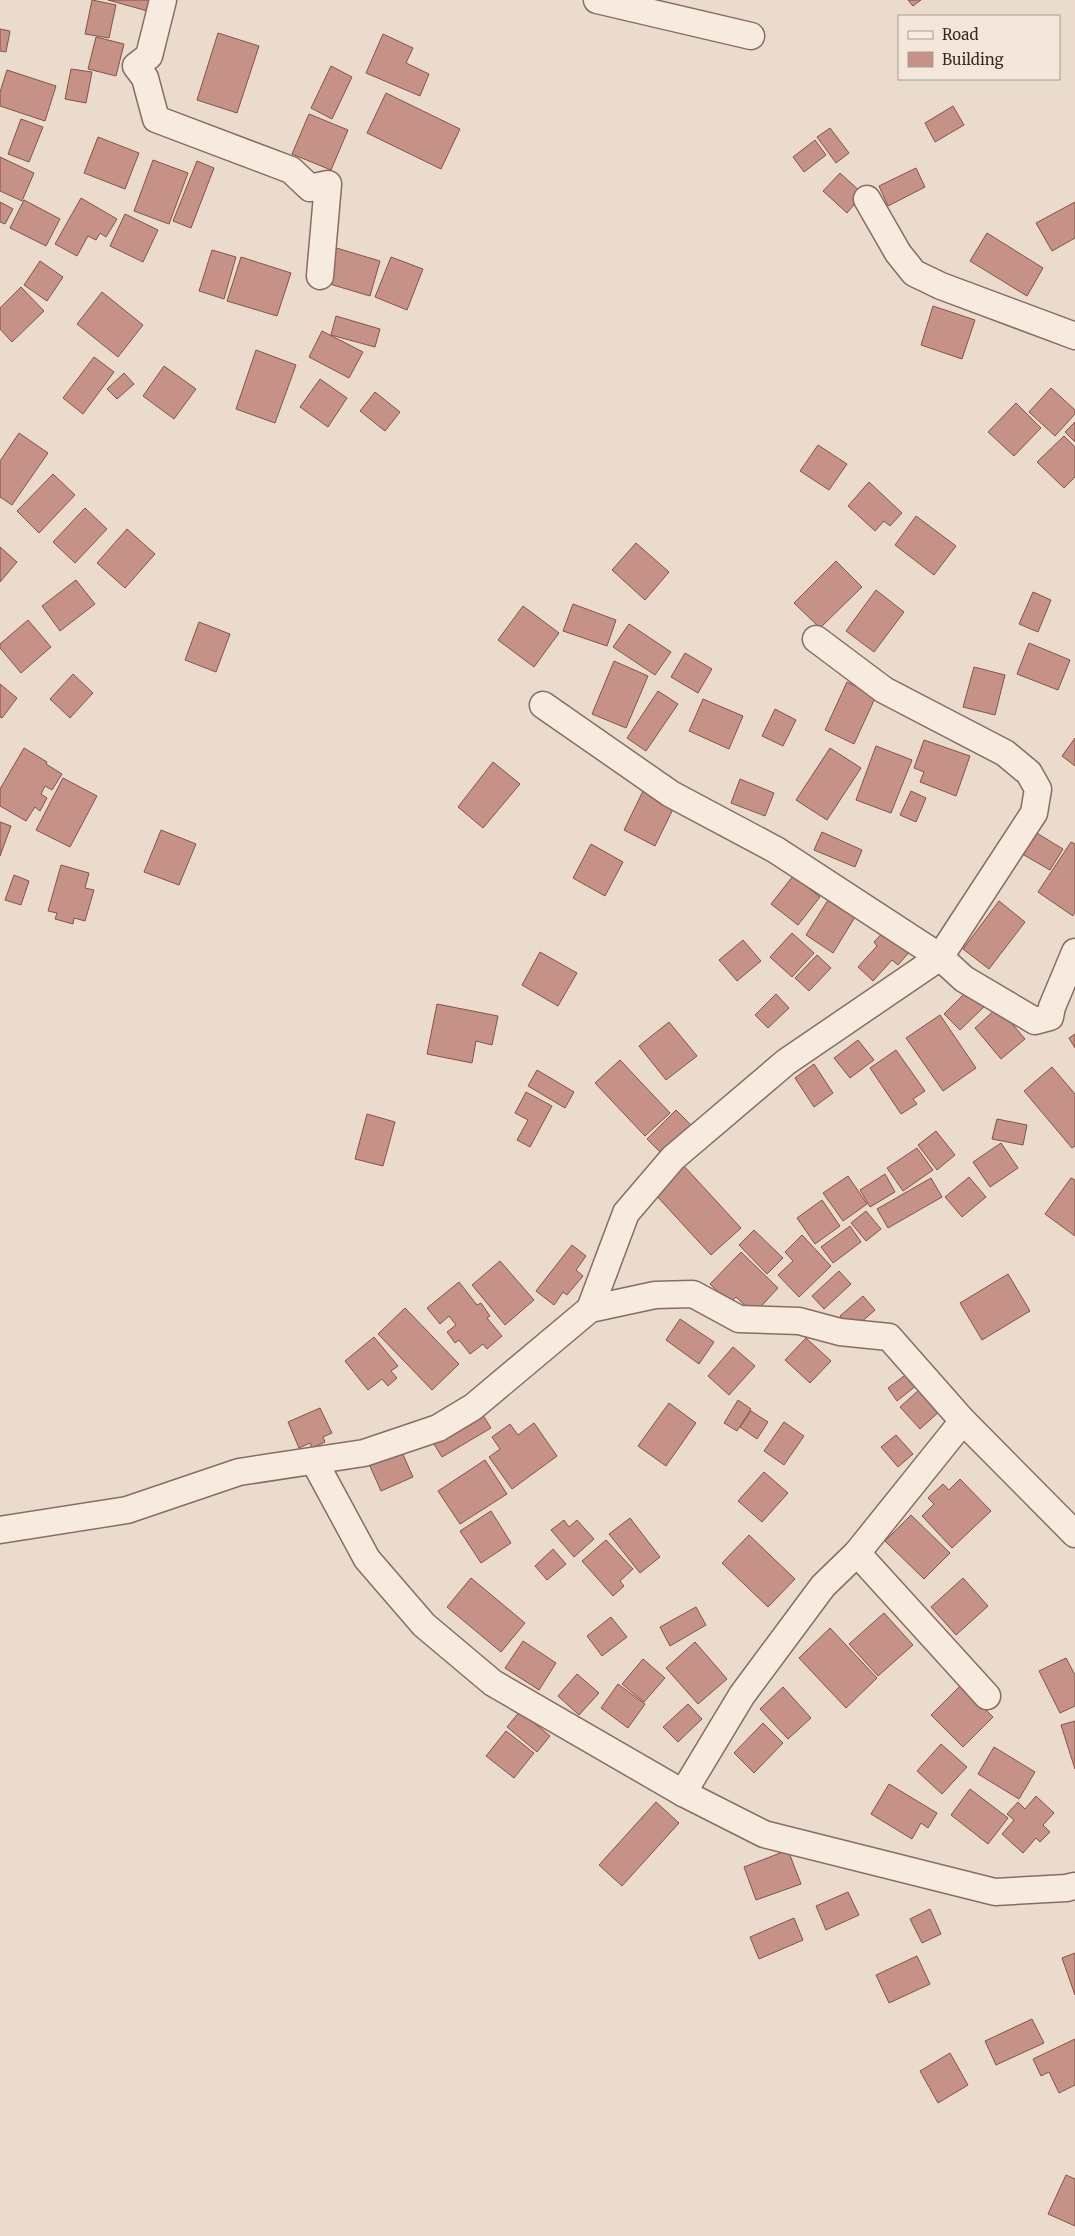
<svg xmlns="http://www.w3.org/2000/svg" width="1075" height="2236" viewBox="0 0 1075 2236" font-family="Merriweather,serif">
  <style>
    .building { fill: #c69186; stroke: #845349 }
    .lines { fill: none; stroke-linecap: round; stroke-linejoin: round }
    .minor-casing { stroke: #876d61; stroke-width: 29 }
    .minor { stroke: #f7eadf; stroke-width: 26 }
  </style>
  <rect width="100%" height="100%" fill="#ebdbcc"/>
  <!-- building -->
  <g class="building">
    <path d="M92 0 116 5 109 38 85 34Z"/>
    <path d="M108 0H154L151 12Z"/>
    <path d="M908 0H921L913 6Z"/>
    <path d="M0 29 10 31 6 52 0 51Z"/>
    <path d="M218 33 259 46 237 113 197 100Z"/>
    <path d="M383 34 413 48 406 63 429 74 420 96 366 73Z"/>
    <path d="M96 37 124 44 116 76 88 69Z"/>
    <path d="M331 66 352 77 332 119 311 108Z"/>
    <path d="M71 69 92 72 86 103 65 99Z"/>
    <path d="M7 70 56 86 45 121 0 106V92Z"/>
    <path d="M386 93 460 129 441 169 367 133Z"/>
    <path d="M953 106 964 125 935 142 925 123Z"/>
    <path d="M309 114 348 130 331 170 292 154Z"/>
    <path d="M21 119 43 127 29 162 8 154Z"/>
    <path d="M830 128 849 153 836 163 817 137Z"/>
    <path d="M98 137 139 153 125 189 84 173Z"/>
    <path d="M815 140 826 155 804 172 793 157Z"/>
    <path d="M0 157 34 173 22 201 0 191Z"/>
    <path d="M153 160 188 173 169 224 134 211Z"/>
    <path d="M197 161 214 168 191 228 173 221Z"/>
    <path d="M916 168 925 187 888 206 879 186Z"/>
    <path d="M840 173 863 194 847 213 823 191Z"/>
    <path d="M81 198 117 219 106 237 100 233 96 240 88 236 77 256 55 244Z"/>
    <path d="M24 200 60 219 46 246 10 228Z"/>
    <path d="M0 202 13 209 5 224 0 222Z"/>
    <path d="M1075 202V238L1052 251 1036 223Z"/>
    <path d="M125 214 158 230 143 262 110 246Z"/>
    <path d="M987 233 1043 268 1027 296 970 261Z"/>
    <path d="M333 247 380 261 370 296 323 282Z"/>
    <path d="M212 250 236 257 224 299 199 291Z"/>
    <path d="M241 257 291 273 277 316 227 301Z"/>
    <path d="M391 257 423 269 407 310 375 297Z"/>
    <path d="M40 261 63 277 47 301 24 285Z"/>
    <path d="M21 287 44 311 12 342 0 329V308Z"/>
    <path d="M102 292 143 325 118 357 77 324Z"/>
    <path d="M933 306 975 320 962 359 921 345Z"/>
    <path d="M336 316 380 329 375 347 331 335Z"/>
    <path d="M322 331 363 352 349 378 309 357Z"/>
    <path d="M256 350 296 365 275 423 236 409Z"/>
    <path d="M94 357 114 372 83 414 63 398Z"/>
    <path d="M164 366 196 389 174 419 143 396Z"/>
    <path d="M124 373 134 384 117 399 107 389Z"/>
    <path d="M320 379 347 398 328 427 300 407Z"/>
    <path d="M1051 388 1075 410V414L1055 436 1029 412Z"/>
    <path d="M375 392 400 412 385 431 360 411Z"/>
    <path d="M1016 403 1041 428 1014 456 988 432Z"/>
    <path d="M1075 422V442L1065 432Z"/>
    <path d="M19 433 48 453 12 505 0 497V461Z"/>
    <path d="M1064 436 1075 447V477L1064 488 1037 462Z"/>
    <path d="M818 445 847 464 829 490 800 471Z"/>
    <path d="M53 474 75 495 39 533 17 511Z"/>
    <path d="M869 482 902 513 890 526 884 521 875 531 848 506Z"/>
    <path d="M85 508 107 529 75 563 53 542Z"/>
    <path d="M916 516 956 546 934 575 895 545Z"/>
    <path d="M127 529 155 554 125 588 97 563Z"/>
    <path d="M636 543 669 572 645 600 612 570Z"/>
    <path d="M0 547 17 562 0 582Z"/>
    <path d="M836 561 862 587 820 628 794 603Z"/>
    <path d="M76 580 95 604 60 631 42 606Z"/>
    <path d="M876 590 904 612 874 652 846 631Z"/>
    <path d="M1033 592 1051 600 1038 632 1019 624Z"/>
    <path d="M573 604 616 620 607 646 563 631Z"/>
    <path d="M523 606 559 633 534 667 498 640Z"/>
    <path d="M28 620 51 647 21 673 0 648V644Z"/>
    <path d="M199 622 230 634 216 672 185 660Z"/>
    <path d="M629 624 671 652 655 675 613 647Z"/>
    <path d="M1029 643 1070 660 1058 690 1017 674Z"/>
    <path d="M685 653 712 669 698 693 671 677Z"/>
    <path d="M614 661 648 676 626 728 592 714Z"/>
    <path d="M974 667 1005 675 995 715 963 707Z"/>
    <path d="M73 674 93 693 70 718 50 699Z"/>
    <path d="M847 682 876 696 854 744 825 730Z"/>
    <path d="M0 684 17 698 2 718 0 717Z"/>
    <path d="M658 691 678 704 646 751 627 738Z"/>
    <path d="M703 699 743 716 729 749 689 731Z"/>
    <path d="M775 709 796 720 783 746 762 736Z"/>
    <path d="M1075 738V766L1062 756Z"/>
    <path d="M924 740 970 756 956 796 920 782 924 772 914 768Z"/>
    <path d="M876 746 912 760 891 813 856 800Z"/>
    <path d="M24 748 47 762 46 764 62 774 52 790 45 786 41 794 47 798 40 811 35 807 26 821 0 806V789Z"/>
    <path d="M830 748 861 768 827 820 796 800Z"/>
    <path d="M493 762 520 784 483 828 458 807Z"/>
    <path d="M63 778 97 796 70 847 36 830Z"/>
    <path d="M740 779 774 793 765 816 731 803Z"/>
    <path d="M645 787 676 803 655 846 624 830Z"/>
    <path d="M911 791 926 798 916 822 900 815Z"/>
    <path d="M0 822 11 826 0 856Z"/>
    <path d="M1030 829 1063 849 1050 870 1017 851Z"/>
    <path d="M161 830 196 844 179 885 144 872Z"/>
    <path d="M822 832 862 850 855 867 814 850Z"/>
    <path d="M1071 842 1075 844V912L1073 916 1038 892Z"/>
    <path d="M591 844 623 862 605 896 573 878Z"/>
    <path d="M61 865 89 873 85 888 94 890 85 921 74 918 73 924 55 919 57 913 48 911Z"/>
    <path d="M14 875 29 881 21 905 5 900Z"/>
    <path d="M793 876 820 897 798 925 771 904Z"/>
    <path d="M828 900 855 917 833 953 806 935Z"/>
    <path d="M999 901 1025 922 989 969 963 949Z"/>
    <path d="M888 927 912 949 898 965 892 960 873 981 858 967 877 946 874 942Z"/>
    <path d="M792 933 814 953 792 977 770 957Z"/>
    <path d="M743 940 761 961 737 981 719 960Z"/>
    <path d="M540 952 577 973 558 1006 522 985Z"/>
    <path d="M817 955 831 968 809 991 795 978Z"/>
    <path d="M969 989 986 1005 960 1030 944 1014Z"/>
    <path d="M776 994 789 1008 768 1028 755 1015Z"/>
    <path d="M437 1004 498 1016 492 1045 476 1041 472 1063 427 1054Z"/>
    <path d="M998 1007 1025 1039 1001 1059 975 1028Z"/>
    <path d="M940 1015 976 1068 943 1091 906 1038Z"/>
    <path d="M669 1022 697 1056 666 1080 639 1046Z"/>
    <path d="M1075 1034V1048L1069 1038Z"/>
    <path d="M858 1040 874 1060 850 1078 834 1058Z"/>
    <path d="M896 1050 925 1091 913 1099 917 1104 901 1114 870 1068Z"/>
    <path d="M620 1060 670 1113 645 1136 595 1083Z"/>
    <path d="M814 1064 833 1093 814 1107 795 1078Z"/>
    <path d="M1052 1067 1075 1094V1146L1072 1148 1024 1091Z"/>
    <path d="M537 1070 574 1092 565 1108 528 1086Z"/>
    <path d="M526 1092 552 1106 530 1147 517 1140 528 1120 515 1113Z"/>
    <path d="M676 1110 694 1128 665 1157 647 1139Z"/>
    <path d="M367 1114 395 1122 383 1166 355 1159Z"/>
    <path d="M997 1119 1027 1125 1023 1145 992 1139Z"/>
    <path d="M936 1131 955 1155 937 1170 918 1145Z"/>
    <path d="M1001 1143 1018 1168 990 1187 973 1162Z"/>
    <path d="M917 1148 933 1170 903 1191 887 1168Z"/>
    <path d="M684 1166 741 1228 711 1255 654 1193Z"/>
    <path d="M885 1174 895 1192 870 1207 860 1190Z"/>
    <path d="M848 1176 867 1204 843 1221 823 1193Z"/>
    <path d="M969 1177 986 1197 962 1217 945 1197Z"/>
    <path d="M931 1178 942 1197 888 1228 877 1209Z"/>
    <path d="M1071 1178 1075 1180V1236L1045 1214Z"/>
    <path d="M822 1200 840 1226 815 1244 797 1218Z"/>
    <path d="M866 1211 881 1229 866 1241 851 1223Z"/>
    <path d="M850 1226 861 1242 833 1263 821 1247Z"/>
    <path d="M754 1230 783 1258 767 1274 739 1245Z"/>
    <path d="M802 1235 831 1266 799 1297 778 1275 793 1261 785 1252Z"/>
    <path d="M572 1245 586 1256 576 1270 583 1276 567 1295 563 1292 554 1305 536 1291Z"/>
    <path d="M741 1252 778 1288 754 1314 736 1297 730 1303 710 1284Z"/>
    <path d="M500 1261 534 1300 505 1325 472 1285Z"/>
    <path d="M839 1271 851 1284 824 1309 812 1296Z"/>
    <path d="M1008 1274 1030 1311 982 1340 960 1303Z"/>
    <path d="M459 1282 477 1305 481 1303 490 1316 487 1318 502 1336 487 1349 483 1344 470 1354 459 1340 455 1343 447 1332 456 1325 449 1316 440 1324 427 1308Z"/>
    <path d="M863 1296 875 1310 852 1330 840 1316Z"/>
    <path d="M405 1308 459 1364 432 1390 378 1334Z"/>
    <path d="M680 1319 714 1342 699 1364 666 1340Z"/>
    <path d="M374 1337 398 1366 391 1371 397 1378 388 1386 382 1379 368 1390 345 1361Z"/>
    <path d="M806 1338 831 1361 810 1383 785 1360Z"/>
    <path d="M733 1347 755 1366 729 1395 708 1376Z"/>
    <path d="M908 1373 917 1385 897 1401 888 1388Z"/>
    <path d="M920 1389 940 1411 920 1429 900 1407Z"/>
    <path d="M738 1400 751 1409 737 1431 724 1423Z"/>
    <path d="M669 1403 696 1423 666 1466 638 1446Z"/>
    <path d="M320 1408 332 1433 323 1437 325 1442 312 1448 310 1443 299 1448 288 1422Z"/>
    <path d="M751 1411 768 1422 757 1439 740 1427Z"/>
    <path d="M481 1412 491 1428 442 1457 432 1441Z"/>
    <path d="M784 1422 804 1436 784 1465 764 1451Z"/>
    <path d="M534 1423 557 1456 512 1489 489 1457 500 1449 492 1437 510 1424 518 1435Z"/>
    <path d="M896 1435 913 1454 898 1467 881 1447Z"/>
    <path d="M401 1450 413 1477 381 1491 369 1464Z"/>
    <path d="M485 1460 507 1494 460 1524 438 1491Z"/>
    <path d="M764 1472 788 1493 762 1522 738 1501Z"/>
    <path d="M960 1479 991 1511 952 1548 922 1516 934 1504 928 1498 943 1484 949 1490Z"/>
    <path d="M491 1511 511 1543 481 1563 460 1531Z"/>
    <path d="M911 1515 950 1553 924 1579 885 1541Z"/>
    <path d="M630 1518 660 1557 640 1573 609 1534Z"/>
    <path d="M564 1520 569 1527 577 1520 594 1539 574 1557 551 1530Z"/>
    <path d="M749 1535 795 1579 768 1607 722 1563Z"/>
    <path d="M606 1540 633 1569 620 1581 624 1586 613 1596 582 1561Z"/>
    <path d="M553 1549 566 1564 547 1580 535 1566Z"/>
    <path d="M471 1578 525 1623 501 1652 447 1607Z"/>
    <path d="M963 1578 988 1606 956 1635 931 1607Z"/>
    <path d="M696 1607 706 1625 670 1646 660 1627Z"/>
    <path d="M884 1613 913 1645 878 1676 849 1644Z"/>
    <path d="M611 1617 627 1637 602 1656 587 1636Z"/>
    <path d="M830 1628 877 1678 846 1708 799 1658Z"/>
    <path d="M523 1641 556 1663 539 1690 505 1668Z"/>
    <path d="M695 1642 727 1679 698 1704 666 1668Z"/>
    <path d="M1066 1658 1075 1675V1706L1060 1713 1039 1671Z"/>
    <path d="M643 1659 665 1678 644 1702 622 1684Z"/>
    <path d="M577 1674 599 1693 579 1715 558 1696Z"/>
    <path d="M618 1684 645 1704 628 1728 601 1708Z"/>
    <path d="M961 1685 993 1717 963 1747 931 1715Z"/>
    <path d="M783 1687 811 1718 788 1739 760 1709Z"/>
    <path d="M688 1704 702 1719 678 1742 663 1727Z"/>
    <path d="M520 1711 550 1736 537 1752 507 1727Z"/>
    <path d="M1075 1721V1769L1061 1725Z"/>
    <path d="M763 1723 783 1743 754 1773 734 1753Z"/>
    <path d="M506 1731 534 1753 514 1778 486 1756Z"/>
    <path d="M941 1744 967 1767 942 1794 917 1771Z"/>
    <path d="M994 1747 1035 1772 1019 1799 978 1774Z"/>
    <path d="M889 1784 937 1813 928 1828 921 1823 912 1839 871 1814Z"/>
    <path d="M970 1789 1008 1818 988 1844 951 1815Z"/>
    <path d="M1036 1796 1054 1813 1043 1825 1050 1832 1040 1842 1036 1838 1023 1853 1002 1834 1014 1820 1007 1814 1018 1802 1025 1809Z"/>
    <path d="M656 1802 679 1823 622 1886 599 1865Z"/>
    <path d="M788 1850 801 1884 756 1900 744 1867Z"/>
    <path d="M848 1892 859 1915 826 1930 816 1906Z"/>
    <path d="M930 1909 941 1934 922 1943 910 1919Z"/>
    <path d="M794 1918 803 1940 759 1959 750 1937Z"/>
    <path d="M1075 1953V1995L1062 1958Z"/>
    <path d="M917 1956 930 1984 889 2003 876 1975Z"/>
    <path d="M1032 2019 1044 2043 996 2065 985 2041Z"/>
    <path d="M1075 2039V2085L1059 2093 1049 2072 1041 2076 1033 2059Z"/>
    <path d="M950 2053 968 2085 938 2103 920 2071Z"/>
    <path d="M1066 2175 1075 2179V2226L1048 2214Z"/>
  </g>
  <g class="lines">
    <!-- minor casing -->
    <g class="minor-casing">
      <g id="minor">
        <path d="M163 0 149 56 136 66 145 78 156 119 291 170 310 188 328 184 320 276"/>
        <path d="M597 0 751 36"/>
        <path d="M867 199 898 253 914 273 941 286 1075 336"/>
        <path d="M543 705 671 794 776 850 940 957 964 979 1035 1021 1050 1017 1052 1007 1075 952"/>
        <path d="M590 1309 626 1213 673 1158 786 1062 940 957 1034 813 1038 789 1029 773 1005 753 884 690 816 639"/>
        <path d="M314 1461 367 1559 424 1625 493 1683 683 1793 764 1834 995 1892 1066 1888 1075 1886"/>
        <path d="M0 1530 127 1510 239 1472 364 1453 438 1428 473 1407 590 1309 655 1295 693 1294 739 1319 799 1321 840 1332 889 1337 963 1421 1075 1534"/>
        <path d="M857 1553 987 1696"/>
        <path d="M683 1793 742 1695 823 1586 857 1553 963 1421"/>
      </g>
    </g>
    <!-- minor -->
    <use href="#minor" class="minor"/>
  </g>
  <!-- legend -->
  <rect x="898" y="15" width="162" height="65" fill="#f3e7db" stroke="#a99b91"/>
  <rect x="908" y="31" width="25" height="8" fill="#f7eadf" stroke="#a99b91"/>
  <text x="942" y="40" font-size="15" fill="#392923">Road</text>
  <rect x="908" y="52" width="25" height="15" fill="#c69186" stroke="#a99b91"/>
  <text x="942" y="65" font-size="15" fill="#392923">Building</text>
</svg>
